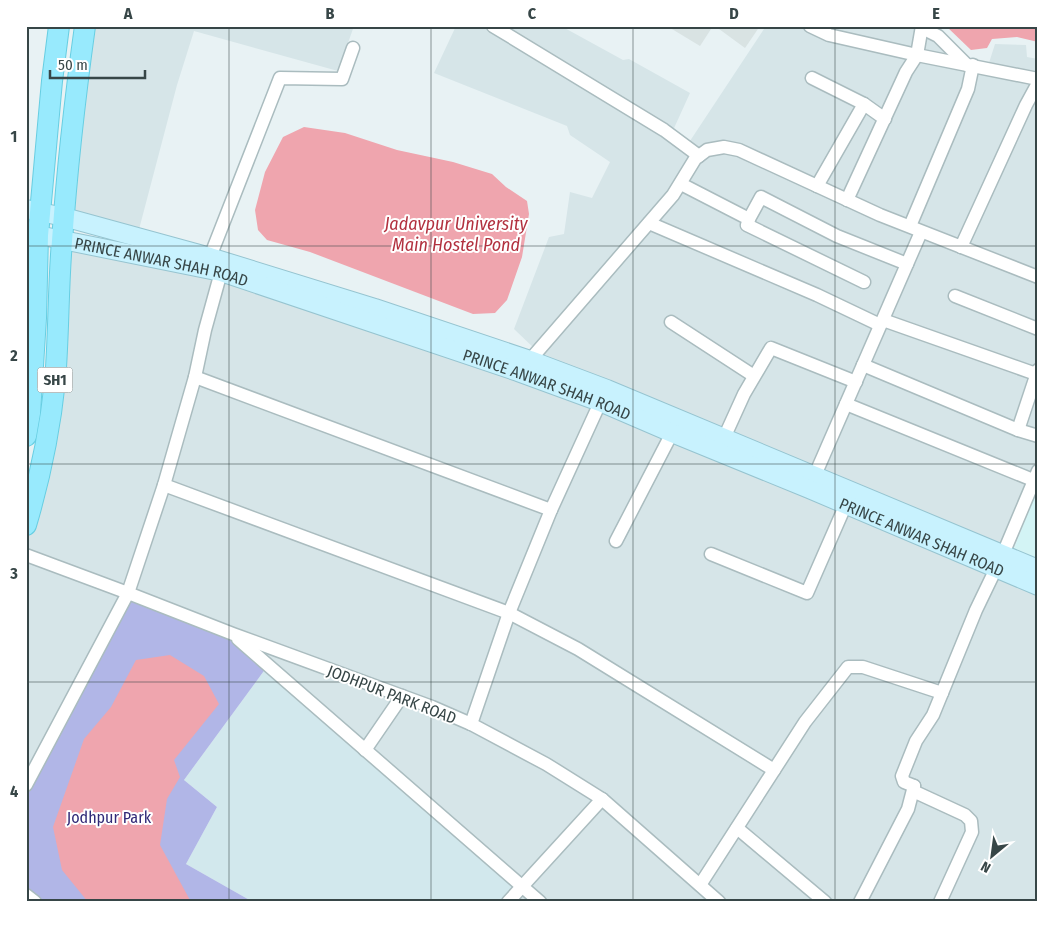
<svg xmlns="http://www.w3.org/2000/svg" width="1064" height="928" viewBox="0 0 1064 928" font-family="'Fira Sans Condensed',sans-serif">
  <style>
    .residential { fill: #d6e5e8 }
    .commercial { fill: #d3f4f5 }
    .industrial { fill: #d9e3e3 }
    .education { fill: #d2e8ed }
    .green { fill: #b1b6e7 }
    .water { fill: #efa5ae }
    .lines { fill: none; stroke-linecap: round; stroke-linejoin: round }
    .minor-casing { stroke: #aabcbf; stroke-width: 15 }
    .secondary-casing { stroke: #96c4d0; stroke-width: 20 }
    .primary-casing { stroke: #67cee2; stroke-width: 22 }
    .minor { stroke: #fff; stroke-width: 12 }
    .secondary { stroke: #c8f2fe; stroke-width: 18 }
    .primary { stroke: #98eafd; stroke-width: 20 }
    .grid { fill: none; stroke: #374647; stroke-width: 1; stroke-opacity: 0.55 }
    .labels { text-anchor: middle; stroke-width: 4; stroke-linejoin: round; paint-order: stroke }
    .shield { fill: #fff; stroke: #737e7e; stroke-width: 1 }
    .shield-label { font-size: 15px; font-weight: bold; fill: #374647 }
    .street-label { font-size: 16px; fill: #374647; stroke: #fff }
    .park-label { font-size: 16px; fill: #312a78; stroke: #fff }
    .water-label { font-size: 18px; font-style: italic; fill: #b2313f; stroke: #fff }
    .neatline { fill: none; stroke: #374647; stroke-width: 2 }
    .grid-label { font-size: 16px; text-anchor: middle; font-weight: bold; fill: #374647 }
  </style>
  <rect width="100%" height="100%" fill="#e8f2f4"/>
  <!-- residential -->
  <g class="residential">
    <path d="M86 26H354L338 71 194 31 177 85 137 237 77 218 70 185Z"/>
    <path d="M456 26H561L623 60 629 59 690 93 670 137 691 158 678 188 537 351 514 329 549 237 564 234 570 192 592 198 610 162 570 135 567 126 434 73Z"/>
    <path d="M766 26H804L827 35 910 58 845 196 744 149 697 153 686 147Z"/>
    <path d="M816 26H920L914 50Z"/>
    <path d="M924 33 938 41 956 58 988 66 995 44 1026 45 1027 57 1038 59V274L851 200Z"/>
    <path d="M732 152 916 234 811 477 531 366 697 162 708 153Z"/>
    <path d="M66 232 220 270 161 483 126 588 26 553V496L34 471Z"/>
    <path d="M923 237 1038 282V463L999 554 817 480Z"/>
    <path d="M228 271 601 399 469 719 131 591Z"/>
    <path d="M609 401 993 560 940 690 846 665 773 765 512 613 554 513Z"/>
    <path d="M26 559 126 594 26 781Z"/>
    <path d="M997 562 1038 579V902H944L976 830 916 789 906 778Z"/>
    <path d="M512 620 566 643 769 771 699 881 664 849 478 723Z"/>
    <path d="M248 644 459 722 541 765 595 801 522 879Z"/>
    <path d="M866 672 906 685 936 698 898 776 961 819 967 826V834L937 902H722L704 885 809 724 849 673Z"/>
    <path d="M601 804 712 902H512Z"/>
  </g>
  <!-- commercial -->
  <path class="commercial" d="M1038 488V568L1010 558Z"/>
  <!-- industrial -->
  <g class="industrial">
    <path d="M667 26H713L700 46Z"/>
    <path d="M715 26H760L745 48Z"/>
  </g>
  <!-- education -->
  <path class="education" d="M266 668 515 887 503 902H253L186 864 217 807 184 780Z"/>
  <!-- green -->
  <path class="green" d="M130 597 230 637 266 668 184 780 217 807 186 864 253 902H41L26 889V792Z"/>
  <!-- water -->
  <g class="water">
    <path d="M946 26H1038V53H1036L1038 42 1017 37 992 39 987 48 971 50Z"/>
    <path d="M304 127 345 133 397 150 453 162 492 174 506 187 527 201 529 214 522 257 507 300 495 313 473 314 310 252 267 240 258 230 255 210 265 172 283 137Z"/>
    <path d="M170 655 204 676 219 704 174 760 180 777 167 799 160 845 191 902H88L62 870 53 827 84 739 111 707 136 660Z"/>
  </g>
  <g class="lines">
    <!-- minor casing -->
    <g class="minor-casing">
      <g id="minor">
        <path d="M493 26 664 130 699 156"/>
        <path d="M810 26 829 35 917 55 1038 79"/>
        <path d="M922 28 938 36 967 65"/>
        <path d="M812 78 864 104 885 119"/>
        <path d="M681 184 749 219 747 225 864 282"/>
        <path d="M817 186 864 104"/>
        <path d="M847 200 906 72 917 55 922 26"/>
        <path d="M749 219 761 197 837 236 907 264"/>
        <path d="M649 223 817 295 880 325"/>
        <path d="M910 226 968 89 973 65"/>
        <path d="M961 247 1026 105 1038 83"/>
        <path d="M210 257 280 78 342 79 353 48"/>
        <path d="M955 296 1038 329"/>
        <path d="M883 320 1036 374"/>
        <path d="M671 322 754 376"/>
        <path d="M530 360 673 195 695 159 707 150 724 147 739 150 880 215 1038 277"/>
        <path d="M863 365 1018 430 1038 436"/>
        <path d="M195 377 551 510 604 394"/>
        <path d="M846 404 1033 480"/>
        <path d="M1018 430 1038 370"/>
        <path d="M724 438 744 394 771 348 856 382"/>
        <path d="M815 475 921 232"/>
        <path d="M164 485 509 613 578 649 774 770"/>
        <path d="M616 541 672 433"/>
        <path d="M711 554 807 593 846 504"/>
        <path d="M26 555 128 593 233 634 432 707 471 724 546 764 602 799 719 902"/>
        <path d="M238 639 540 902"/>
        <path d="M471 724 509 613 551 510"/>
        <path d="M365 750 402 696"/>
        <path d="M26 785 128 593 164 485 195 377 205 330 221 272"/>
        <path d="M737 828 825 902"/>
        <path d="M700 885 805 722 848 667H863L942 693"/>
        <path d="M26 895 35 902"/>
        <path d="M508 902 602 799"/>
        <path d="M860 902 908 809 914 786"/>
        <path d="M940 902 972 832 971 821 965 815 913 791 914 786 904 782 902 776 916 741 933 715 976 610 1003 554 1038 471"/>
      </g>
    </g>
    <!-- secondary casing -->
    <g class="secondary-casing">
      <g id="secondary">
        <path d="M26 209 64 217 210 257 375 308 530 360 607 389 1038 569"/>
        <path id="s1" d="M26 231 38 235 221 272 518 372 600 402 672 433 809 489 1038 586"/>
      </g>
    </g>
    <!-- primary casing -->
    <g class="primary-casing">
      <g id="primary">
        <path d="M26 436 30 413 36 318 38 235 52 81 59 26"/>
        <path d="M26 525C40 478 50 430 55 381 59 334 58 287 62 241 67 169 75 98 85 26"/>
      </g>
    </g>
    <!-- minor -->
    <use href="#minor" class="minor"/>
    <!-- secondary -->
    <use href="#secondary" class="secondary"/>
    <!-- primary -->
    <use href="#primary" class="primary"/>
  </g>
  <!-- grid -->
  <path class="grid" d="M229 26V902M431 26V902M633 26V902M835 26V902M26 246H1038M26 464H1038M26 682H1038"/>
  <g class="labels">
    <!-- shield labels -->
    <rect class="shield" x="37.5" y="367.5" width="35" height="25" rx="4"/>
    <g class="shield-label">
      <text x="55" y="385">SH1</text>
    </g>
    <!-- street labels -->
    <g class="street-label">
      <text dy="6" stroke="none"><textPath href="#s1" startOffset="139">PRINCE ANWAR SHAH ROAD</textPath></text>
      <text dy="6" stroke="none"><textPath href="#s1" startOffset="544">PRINCE ANWAR SHAH ROAD</textPath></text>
      <text dy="6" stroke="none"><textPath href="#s1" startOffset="949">PRINCE ANWAR SHAH ROAD</textPath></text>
      <text transform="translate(392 694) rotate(21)" y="6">JODHPUR PARK ROAD</text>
    </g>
    <!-- park labels -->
    <g class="park-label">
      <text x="109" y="823">Jodhpur Park</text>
    </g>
    <!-- water labels -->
    <g class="water-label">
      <text x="456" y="230">Jadavpur University<tspan x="456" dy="21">Main Hostel Pond</tspan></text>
    </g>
  </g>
  <!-- border -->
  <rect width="1064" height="928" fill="none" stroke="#ffffff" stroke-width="55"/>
  <!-- north arrow -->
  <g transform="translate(992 856) rotate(209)" stroke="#ffffff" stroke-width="4" paint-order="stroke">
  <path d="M0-4L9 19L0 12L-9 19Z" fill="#374647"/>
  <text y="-8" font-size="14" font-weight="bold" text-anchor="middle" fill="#374647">N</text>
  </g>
  <!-- scale -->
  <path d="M50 70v8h95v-8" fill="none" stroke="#374647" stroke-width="2.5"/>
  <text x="58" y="70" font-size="15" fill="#374647" stroke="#ffffff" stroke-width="4" paint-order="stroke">50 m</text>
  <rect x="28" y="28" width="1008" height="872" class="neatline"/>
  <g class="grid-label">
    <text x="128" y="19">A</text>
    <text x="330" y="19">B</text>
    <text x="532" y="19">C</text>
    <text x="734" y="19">D</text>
    <text x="936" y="19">E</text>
    <text x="14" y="142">1</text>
    <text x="14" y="361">2</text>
    <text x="14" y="579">3</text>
    <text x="14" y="797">4</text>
  </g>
</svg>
